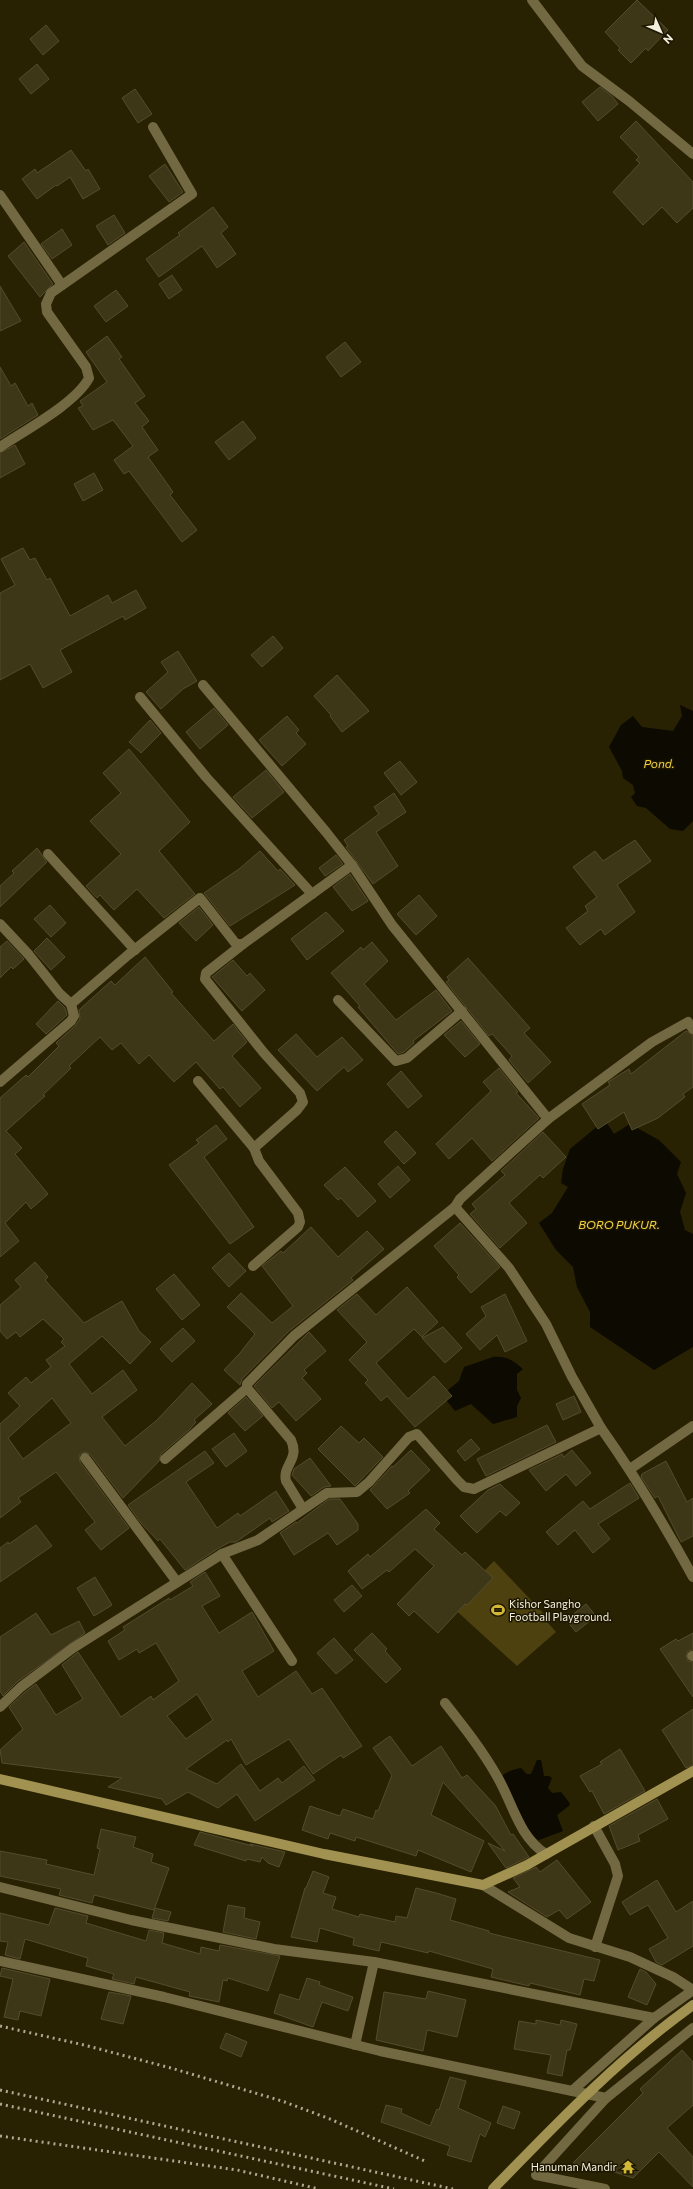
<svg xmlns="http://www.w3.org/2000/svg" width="693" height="2189" viewBox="0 0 693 2189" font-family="Commissioner,sans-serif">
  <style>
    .green { fill: #4c410f }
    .water { fill: #0d0a01 }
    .building { fill: #3d3617; stroke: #534c2d; fill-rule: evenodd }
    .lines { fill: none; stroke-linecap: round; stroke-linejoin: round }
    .street { stroke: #726942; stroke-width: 10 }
    .secondary { stroke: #a19251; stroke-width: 10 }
    .rail { stroke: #ada992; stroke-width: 3; stroke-dasharray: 2 4; stroke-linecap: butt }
    .secondary-bridge { stroke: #a19251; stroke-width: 10 }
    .labels { text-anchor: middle; stroke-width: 3; stroke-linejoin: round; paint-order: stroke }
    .poi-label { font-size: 11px; fill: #f2efdd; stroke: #1e1700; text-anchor: start }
    .water-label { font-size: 12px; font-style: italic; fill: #f1d243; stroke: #1e1700 }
  </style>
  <rect width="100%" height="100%" fill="#282102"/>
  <!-- green -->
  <path class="green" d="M494 1561 545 1615 543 1617 556 1632 517 1666 450 1605Z"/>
  <!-- water -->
  <g class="water">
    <path d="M680 705 693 711V821L683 831 670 829 646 808 637 806 631 797 635 793 633 785 623 778 622 771 609 747 621 725 633 716 642 727 673 731 682 716Z"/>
    <path d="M605 1120 614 1134 630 1124 659 1140 681 1162 677 1174 686 1193 680 1212 685 1230 693 1234V1347L654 1370 590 1327V1312L577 1287 573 1267 556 1250 539 1223 552 1213 568 1187 561 1183 563 1169 570 1149Z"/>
    <path d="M493 1357C507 1356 513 1360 523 1369L517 1374V1390L521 1398 517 1406V1417L493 1424 471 1404 455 1411 442 1395 459 1381 464 1367Z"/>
    <path d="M537 1760H541L544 1776H549L552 1778 548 1788 552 1793 561 1792 569 1802 570 1805 557 1815 563 1831 539 1840 531 1838 499 1779C506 1772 511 1770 521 1768L527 1774H531Z"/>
  </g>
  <!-- building -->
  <g class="building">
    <path d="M637 0 668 30 648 51 646 48 631 63 618 50 620 48 605 32Z"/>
    <path d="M46 25 59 41 43 55 30 39Z"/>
    <path d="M37 64 49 79 31 94 19 79Z"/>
    <path d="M600 87 612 96 618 104 598 121 582 102Z"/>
    <path d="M135 89 152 114 138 123 122 98Z"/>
    <path d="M636 121 693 182V208L677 223 662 207 643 225 613 192 640 163 636 160 639 157 620 137Z"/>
    <path d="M71 150 86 171 88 169 100 189 83 199 70 177 57 186 56 185 37 199 22 179 35 169 37 173Z"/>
    <path d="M165 164 183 192 169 202 149 176Z"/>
    <path d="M213 207 228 227 221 233 236 254 217 268 202 246 159 277 146 259 180 235 178 233Z"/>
    <path d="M114 215 125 233 108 245 96 226Z"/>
    <path d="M62 229 72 245 52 259 41 244Z"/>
    <path d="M24 242 53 284 40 297 8 256Z"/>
    <path d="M172 275 182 290 169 299 159 284Z"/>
    <path d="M0 286 21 321 0 331Z"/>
    <path d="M116 290 128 306 106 322 94 306Z"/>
    <path d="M107 336 122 357 119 359 145 396 135 403 149 421 142 427 158 450 148 457 173 492 170 495 197 530 182 542 129 471 124 474 114 460 133 446 113 420 93 430 78 408 83 406 80 401 107 382 86 352Z"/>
    <path d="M345 342 361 362 341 377 326 357Z"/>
    <path d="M0 367 11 386 15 383 28 406 32 403 38 415 0 439Z"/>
    <path d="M243 421 256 438 229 460 215 442Z"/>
    <path d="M15 445 25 464 0 478V453Z"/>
    <path d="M94 473 103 490 83 501 74 484Z"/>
    <path d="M23 548 30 560 35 558 47 580 50 578 70 616 108 595 112 603 136 590 146 608 125 620 123 616 60 650 72 672 43 688 30 664 0 680V593L15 585 1 559Z"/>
    <path d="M273 636 283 648 262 667 251 655Z"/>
    <path d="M178 651 197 681 183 689 161 709 146 692 168 672 161 662Z"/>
    <path d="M337 675 369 711 342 732 330 716 331 715 314 696Z"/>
    <path d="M214 708 228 725 200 749 186 732Z"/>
    <path d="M287 716 299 730 296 733 306 744 282 766 259 740Z"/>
    <path d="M150 720 161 733 141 753 129 742Z"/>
    <path d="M129 749 190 822 159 851 195 894 164 918 137 889 114 910 100 895 97 898 86 886 121 854 90 821 121 793 103 773Z"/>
    <path d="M400 761 417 782 401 795 384 773Z"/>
    <path d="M266 770 284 792 252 818 233 797Z"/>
    <path d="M394 793 406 812 376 832 398 866 373 884 346 847 348 846 344 840 379 814 374 807Z"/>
    <path d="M635 840 651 861 617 885 635 912 605 935 601 929 580 945 566 928 588 911 585 906 597 897 573 867 595 851 603 861Z"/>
    <path d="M37 848 47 862 0 907V886L14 873 12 871Z"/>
    <path d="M260 851 278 871 280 869 295 885 230 926 204 893 239 869Z"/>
    <path d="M336 855 343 864 325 876 319 868Z"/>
    <path d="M350 874 368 901 352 911 333 887Z"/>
    <path d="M419 895 437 916 416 935 397 914Z"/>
    <path d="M50 905 66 923 51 937 34 919Z"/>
    <path d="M199 907 213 925 196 941 179 923Z"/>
    <path d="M326 912 344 931 307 960 291 939Z"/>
    <path d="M47 938 65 957 51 970 34 951Z"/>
    <path d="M7 941 24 959 13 969 11 967 0 978V947Z"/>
    <path d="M372 942 388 961 364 984 396 1020 436 990 452 1011 413 1041 414 1043 404 1052 398 1054 358 1007 360 1006 331 973 361 947 363 950Z"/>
    <path d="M145 957 173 992 171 993 214 1041 233 1024 247 1042 232 1056 261 1088 240 1107 223 1087 220 1089 196 1062 174 1082 149 1055 139 1064 121 1043 112 1050 100 1037 69 1066 71 1068 43 1095 45 1096 6 1131 22 1148 15 1154 48 1194 31 1209 26 1202 5 1223 19 1241 0 1257V1098L26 1075 28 1077 59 1046 56 1043 75 1026 80 1019 79 1010 111 981 115 985Z"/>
    <path d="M468 958 530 1028 524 1033 551 1062 528 1083 509 1060 512 1056 492 1034 489 1036 446 982 449 980 447 977Z"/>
    <path d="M233 960 247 976 250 973 265 990 242 1011 212 977Z"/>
    <path d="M58 1001 65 1008 67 1015 46 1034 36 1024Z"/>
    <path d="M461 1021 480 1044 465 1057 444 1035Z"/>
    <path d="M686 1031 693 1035V1087L683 1094 685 1097 658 1118 632 1130 624 1112 598 1129 582 1104 610 1085 608 1082 616 1077 629 1069 631 1074Z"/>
    <path d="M296 1034 317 1057 342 1037 363 1060 348 1072 344 1067 317 1091 278 1050Z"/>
    <path d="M499 1068 518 1092 516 1093 539 1118 492 1161 472 1138 449 1159 436 1144 491 1091 483 1082Z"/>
    <path d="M401 1071 422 1096 408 1108 387 1084Z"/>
    <path d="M216 1125 227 1139 204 1157 254 1227 230 1244 169 1165 199 1143 196 1140Z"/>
    <path d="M396 1131 416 1153 404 1164 384 1142Z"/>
    <path d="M543 1132 566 1157 543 1178 540 1175 509 1203 527 1223 500 1248 470 1214 476 1209 472 1204 505 1175 501 1171Z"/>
    <path d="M398 1166 410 1180 390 1198 378 1184Z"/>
    <path d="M345 1167 376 1201 358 1217 341 1198 338 1200 324 1185Z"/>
    <path d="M460 1223 500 1267 471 1293 457 1277 459 1275 434 1246Z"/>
    <path d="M311 1227 338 1257 367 1231 384 1249 351 1278 353 1280 289 1331 242 1379 240 1385 224 1370 240 1353 255 1334 227 1307 241 1293 272 1323 293 1306 262 1266 281 1251 283 1253Z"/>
    <path d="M229 1253 246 1271 229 1287 212 1268Z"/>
    <path d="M35 1262 48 1277 45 1280 84 1323 122 1301 139 1331 151 1342 130 1364 102 1336 69 1364 92 1394 123 1370 137 1390 102 1417 125 1446 156 1421 192 1383 212 1404 194 1420 196 1422 189 1430 161 1454 159 1461 123 1498 90 1454 85 1452 79 1455 80 1462 129 1528 101 1550 85 1530 95 1522 56 1472 18 1498 21 1502 0 1518V1424L20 1406 8 1393 26 1377 31 1383 51 1367 46 1360 65 1346 61 1342 64 1339 43 1319 20 1337 16 1332 7 1339 0 1331V1305L21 1287 15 1280ZM52 1398 71 1423 23 1459 8 1438Z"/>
    <path d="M174 1274 200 1305 182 1320 156 1289Z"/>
    <path d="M407 1287 438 1322 422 1337 414 1329 376 1363 408 1399 434 1376 452 1396 415 1427 387 1396 381 1401 365 1383 368 1380 349 1360 367 1342 337 1310 357 1294 376 1315Z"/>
    <path d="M505 1294 527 1341 505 1352 497 1335 480 1350 466 1334 486 1316 481 1307Z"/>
    <path d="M443 1327 462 1348 445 1363 422 1338Z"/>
    <path d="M183 1328 195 1341 172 1362 160 1349Z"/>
    <path d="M309 1332 326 1351 304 1370 307 1373 302 1378 321 1399 296 1421 279 1402 272 1408 254 1386Z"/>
    <path d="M574 1396 581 1412 563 1420 556 1404Z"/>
    <path d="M246 1397 263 1416 245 1431 228 1413Z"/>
    <path d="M547 1425 556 1442 486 1476 477 1459Z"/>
    <path d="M341 1426 359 1443 364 1438 383 1457 355 1486 318 1449Z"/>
    <path d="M234 1433 247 1451 226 1467 212 1449Z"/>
    <path d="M471 1439 480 1449 465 1461 457 1451Z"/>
    <path d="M411 1450 430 1470 408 1491 410 1493 387 1509 370 1490 392 1466 393 1467Z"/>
    <path d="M572 1450 591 1473 576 1486 566 1474 546 1491 529 1470 562 1454 564 1457Z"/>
    <path d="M205 1451 214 1463 186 1482 217 1528 238 1513 240 1516 276 1491 289 1511 272 1522 270 1518 236 1542H230L219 1548 185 1570 160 1539 158 1541 141 1523 128 1505Z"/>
    <path d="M310 1458 331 1486 324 1487 311 1496 292 1475 294 1469Z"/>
    <path d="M666 1461 687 1502 693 1498V1536L681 1542 658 1496 655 1498 641 1477 642 1474Z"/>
    <path d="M630 1483 639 1498 598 1524 610 1539 593 1553 575 1530 558 1545 546 1532 583 1501 590 1509Z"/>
    <path d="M500 1484 520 1503 506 1516 500 1511 477 1533 460 1516 488 1490Z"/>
    <path d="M329 1499H340L358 1524V1530L337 1545 328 1533 294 1555 280 1533 296 1522 297 1523Z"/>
    <path d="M426 1509 440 1523 434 1529 462 1555 465 1552 493 1578 467 1605 465 1604 438 1633 414 1611 409 1616 397 1604 434 1566 415 1549 389 1572 387 1570 362 1589 348 1571 368 1554 370 1557Z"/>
    <path d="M36 1525 52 1546 0 1582V1548L8 1542 9 1544Z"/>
    <path d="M205 1572 220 1596 202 1606 219 1633 252 1612 274 1651 242 1671 258 1697 296 1671 312 1694 322 1688 362 1746 343 1758 341 1755 313 1774 289 1739 246 1765 231 1739 228 1742 227 1740 186 1769 217 1784 241 1764 260 1791 278 1778 282 1783 304 1766 315 1780 255 1821 237 1794 218 1808 188 1792 166 1805 162 1799 108 1787 122 1778 2 1763 0 1750 23 1729 9 1707 25 1692 36 1684 56 1715 83 1699 62 1665 78 1652 121 1717 151 1696 153 1700 179 1681 156 1643 139 1653 137 1649 119 1660 108 1641 125 1630 123 1627 169 1598 170 1600 193 1586 190 1582ZM197 1694 213 1720 186 1739 167 1716Z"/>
    <path d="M95 1577 112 1605 94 1616 77 1588Z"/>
    <path d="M352 1585 362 1596 344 1612 334 1600Z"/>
    <path d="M586 1604 596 1616 576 1632 566 1620Z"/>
    <path d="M36 1613 51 1635 79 1621 85 1633 17 1682 3 1696 0 1691V1637Z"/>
    <path d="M372 1633 387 1649 385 1651 401 1669 386 1683 354 1650Z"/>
    <path d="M693 1633V1650L688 1651 686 1656 688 1661 693 1662V1697L660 1649 676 1639 678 1641Z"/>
    <path d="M334 1638 353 1660 336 1674 317 1653Z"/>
    <path d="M693 1709V1765L686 1768 662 1730Z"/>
    <path d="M390 1736 412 1766 441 1746 462 1778 467 1775 495 1805 511 1835 513 1834 529 1857 506 1868 488 1843 505 1851 443 1782 431 1815 484 1841 471 1872 418 1850 416 1856 356 1837 355 1841 330 1833 328 1839 302 1830 310 1806 340 1816 343 1809 373 1819 376 1810 378 1811 392 1775 373 1748Z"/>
    <path d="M620 1749 645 1791 604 1814 592 1791 590 1792 580 1776 602 1764 600 1762Z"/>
    <path d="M657 1799 668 1819 638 1835 640 1841 618 1850 609 1826Z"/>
    <path d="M101 1829 136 1837 133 1847 153 1854 151 1862 169 1868 154 1910 94 1895 92 1903 59 1895 61 1889 0 1876V1851L47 1860 46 1864 94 1875 100 1849 97 1848Z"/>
    <path d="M200 1832 253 1846 250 1844 285 1852 279 1867 268 1863 262 1857 260 1862 247 1859 246 1861 194 1845Z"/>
    <path d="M557 1860 591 1902 567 1919 559 1910 547 1917 508 1892 520 1887 513 1878 536 1867 540 1872Z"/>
    <path d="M313 1871 329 1877 323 1893 336 1897 332 1909 359 1917 360 1914 395 1922 396 1916 407 1918 416 1888 436 1893 456 1899 450 1920 489 1931V1933L600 1960 594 1981 584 1979 580 1995 530 1983 529 1986 491 1977 493 1969 429 1951 428 1953 381 1942 379 1951 353 1945 354 1938 320 1928 317 1942 291 1937 305 1888H306Z"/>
    <path d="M657 1880 676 1912 693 1901V1946L662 1965 656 1962 649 1949 668 1938 648 1905 630 1915 622 1902Z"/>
    <path d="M228 1905 245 1908 244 1918 260 1922 256 1939 223 1932Z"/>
    <path d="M55 1908 88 1916 86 1923 146 1941 149 1930 164 1933 162 1943 200 1954 201 1947 219 1951 220 1945 280 1956 268 1991 228 1978 227 1981 223 1980 219 2002 189 1996 190 1992 136 1977 134 1984 112 1979 114 1974 86 1966 88 1958 25 1939 20 1959 5 1955 8 1942 0 1941V1913L49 1925Z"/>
    <path d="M155 1908 171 1912 168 1921 152 1918Z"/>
    <path d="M2 1968 50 1979 41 2016 20 2011 18 2020 4 2017 13 1979 0 1976Z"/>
    <path d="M640 1969 646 1972 656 1984 647 2005 628 1997Z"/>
    <path d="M307 1978 320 1982 319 1985 353 1997 348 2011 322 2002 313 2027 274 2013 280 1994 299 2000Z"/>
    <path d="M428 1991 466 2000 457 2037 427 2030 423 2051 376 2040 384 1992 426 1999Z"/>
    <path d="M109 1992 131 1996 123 2024 101 2019Z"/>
    <path d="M536 2020 560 2025 561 2020 577 2024 570 2050H567L562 2076 547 2073 551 2055 514 2049 519 2021 536 2024Z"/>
    <path d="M226 2033 247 2042 241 2057 220 2048Z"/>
    <path d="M682 2050 693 2062V2105L667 2128 693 2157V2187L659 2152 633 2178 605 2169 603 2171 573 2163 643 2093 640 2089Z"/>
    <path d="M450 2077 466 2081 458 2108 491 2123 485 2137 480 2134 471 2162 447 2155 450 2146 381 2122 386 2105 402 2109 401 2113 430 2126 437 2109 439 2110Z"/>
    <path d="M503 2106 520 2112 514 2129 497 2123Z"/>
  </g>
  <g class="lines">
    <!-- street -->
    <g class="street">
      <path d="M532 0 582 66 629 101 693 154"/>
      <path d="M0 195 62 285"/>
      <path d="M0 447C25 430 75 404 89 378L86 367 47 312 46 304 51 293 192 194 153 127"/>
      <path d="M203 685 326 832 352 865 392 925 548 1119"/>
      <path d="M140 697 206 777 312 894"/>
      <path d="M48 854 135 950"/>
      <path d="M0 924 29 955 60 994 71 1004"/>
      <path d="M243 944 206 973 205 979 264 1053 300 1093 303 1102 297 1110 254 1148 259 1161 298 1213 300 1222 298 1227 253 1266"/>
      <path d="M338 1000 396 1061 407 1058 462 1011"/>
      <path d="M198 1081 254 1148"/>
      <path d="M0 1082 71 1021 74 1016 71 1004 128 955 200 898 236 944H243L352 865"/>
      <path d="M601 1428 572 1377 546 1324 509 1268 455 1207 460 1199 548 1119 652 1042 688 1022 693 1029"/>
      <path d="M85 1458 177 1582"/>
      <path d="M165 1459 247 1388"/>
      <path d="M630 1469 693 1426"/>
      <path d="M303 1509 286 1481C282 1465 300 1460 291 1440L247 1388V1384L294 1336 455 1207"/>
      <path d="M222 1554 292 1661"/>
      <path d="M692 1656H693"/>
      <path d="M445 1703C464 1727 483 1751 498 1778 513 1804 519 1837 546 1854"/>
      <path d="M0 1707 21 1687 73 1648 222 1554 258 1540 327 1493 357 1492 369 1482 409 1437 417 1434 457 1480 464 1487 474 1489 601 1428C635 1476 665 1526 693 1577"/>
      <path d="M594 1826 615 1864 618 1876 595 1947"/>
      <path d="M483 1885 569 1938 630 1957 673 1977 693 1990"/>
      <path d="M0 1887 131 1920 274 1949 374 1962 654 2018"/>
      <path d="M0 1961 164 1997 380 2051 606 2098 693 2028"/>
      <path d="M355 2045 374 1962"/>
      <path d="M572 2091 654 2018 693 1990"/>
      <path d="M605 2189 536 2175 606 2098"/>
    </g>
    <!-- secondary -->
    <path class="secondary" d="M0 1779 324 1854 483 1885 527 1865 693 1771"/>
    <!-- rail -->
    <g class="rail">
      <path d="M0 2026 84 2045 171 2068 282 2101 330 2119 427 2162"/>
      <path d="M0 2090 453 2189"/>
      <path d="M0 2104 394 2189"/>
      <path d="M0 2136 237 2170 319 2189"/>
    </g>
    <!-- secondary-bridge -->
    <path class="secondary-bridge" d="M493 2189C556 2124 619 2058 693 2005"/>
  </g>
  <!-- icons -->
  <defs>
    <g id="stadium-bare" transform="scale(1.08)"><path d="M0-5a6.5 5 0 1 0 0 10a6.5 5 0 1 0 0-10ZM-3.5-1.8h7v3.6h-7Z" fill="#d2b736" stroke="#1e1700" stroke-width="2.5" paint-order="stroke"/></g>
    <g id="temple-bare" transform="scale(1.08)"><path d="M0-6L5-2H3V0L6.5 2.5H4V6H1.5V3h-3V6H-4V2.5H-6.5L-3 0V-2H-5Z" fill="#d2b736" stroke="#1e1700" stroke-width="2.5" paint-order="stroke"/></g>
  </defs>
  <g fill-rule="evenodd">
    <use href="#stadium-bare" x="498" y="1610"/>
    <use href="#temple-bare" x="628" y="2167"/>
  </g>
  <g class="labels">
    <!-- poi labels -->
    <g class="poi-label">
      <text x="509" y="1608">Kishor Sangho<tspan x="509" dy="13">Football Playground.</tspan></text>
      <text x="617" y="2171" text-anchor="end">Hanuman Mandir</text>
    </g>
    <!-- water labels -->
    <g class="water-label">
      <text x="659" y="768">Pond.</text>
      <text x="619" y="1229">BORO PUKUR.</text>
    </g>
  </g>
  <!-- north arrow -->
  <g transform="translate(661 32) rotate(135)" stroke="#1e1700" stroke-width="3" paint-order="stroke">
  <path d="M0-3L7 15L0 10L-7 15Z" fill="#f2efdd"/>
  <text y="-6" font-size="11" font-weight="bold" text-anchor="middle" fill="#f2efdd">N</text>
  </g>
</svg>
